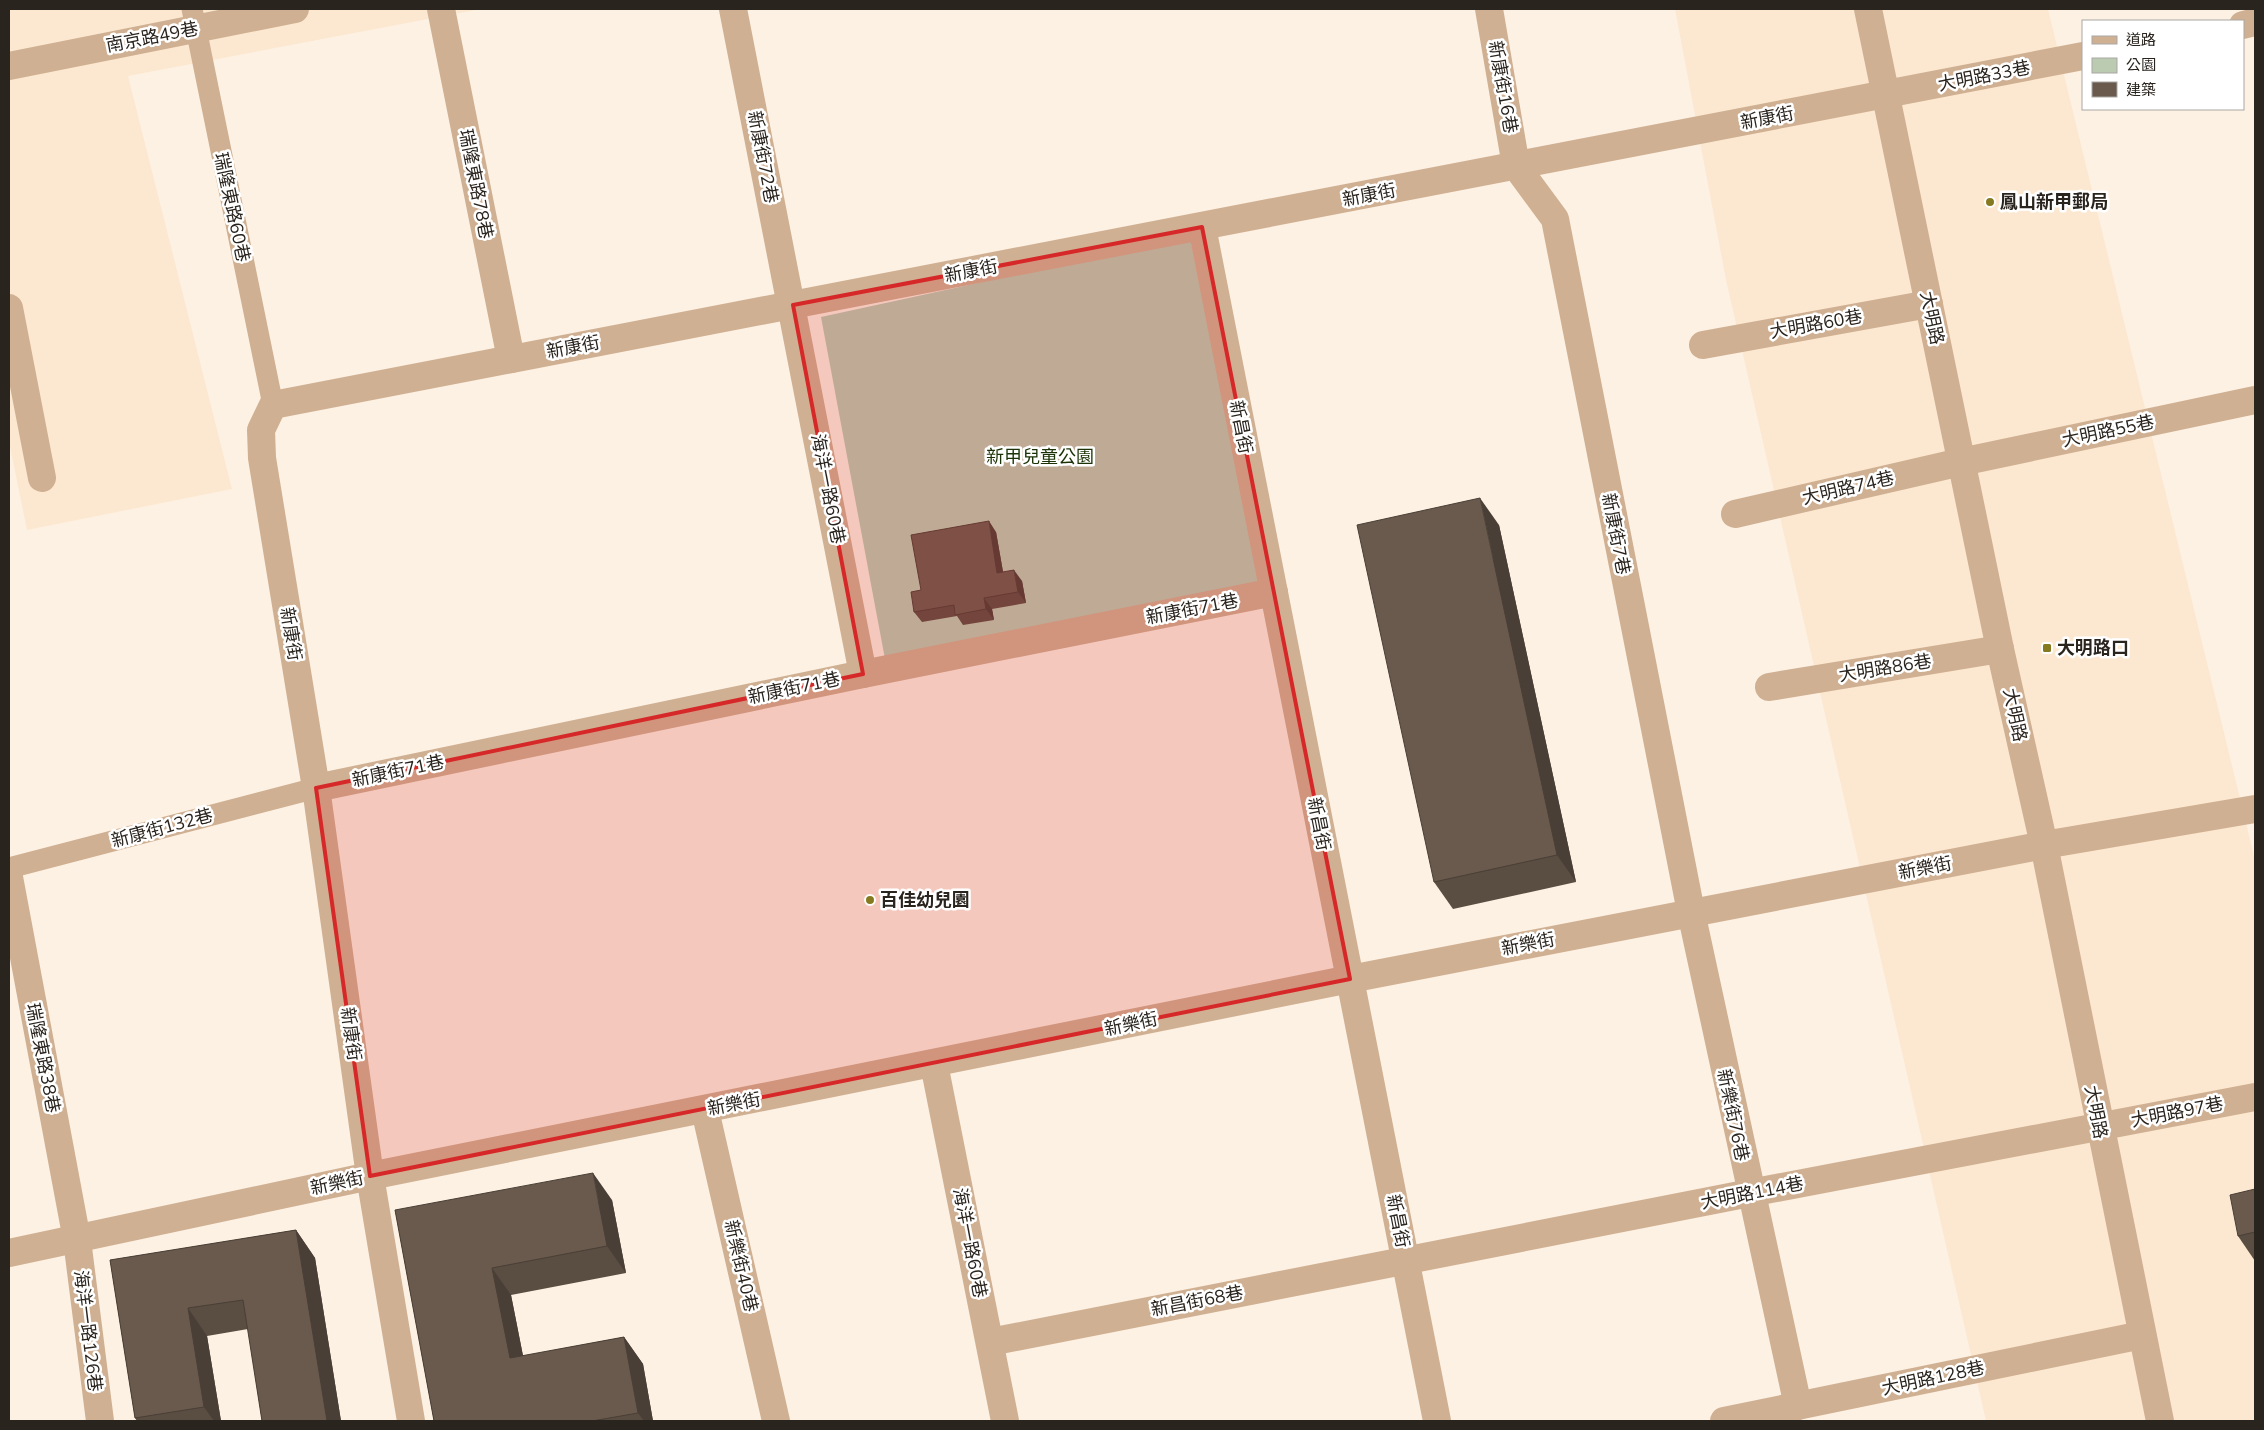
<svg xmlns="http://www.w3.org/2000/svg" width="2264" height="1430" viewBox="0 0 2264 1430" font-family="'Nunito Sans','Noto Sans TC',sans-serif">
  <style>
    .built { fill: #fce8d0 }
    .green { fill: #bacbb1 }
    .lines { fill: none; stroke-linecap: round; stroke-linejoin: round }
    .lane { stroke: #d0b092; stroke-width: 21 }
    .street { stroke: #d0b092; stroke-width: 28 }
    .wall { fill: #5a4d42 }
    .shaded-wall { fill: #4a3f36 }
    .building { fill: #695a4d; stroke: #4a3f36 }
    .marked { fill: #d62828; fill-opacity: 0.2; stroke: #d62828; stroke-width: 4; stroke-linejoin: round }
    .poi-dot { fill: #867a20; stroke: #fff; stroke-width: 2 }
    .labels { text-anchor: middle; stroke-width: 5; stroke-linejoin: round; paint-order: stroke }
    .street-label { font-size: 18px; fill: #2a241e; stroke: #fff }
    .poi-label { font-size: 18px; font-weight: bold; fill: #2a241e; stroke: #fff; text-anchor: start }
    .park-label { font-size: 18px; fill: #1a3205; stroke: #fff }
  </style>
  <rect width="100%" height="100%" fill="#fdf1e3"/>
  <!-- built -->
  <g class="built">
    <path d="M9 9H481L128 76 232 489 27 530 9 442Z"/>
    <path d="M1675 9H2048L2255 860V1421H1986L1726 280Z"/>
  </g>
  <!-- green -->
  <path class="green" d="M1190 237 1263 598 888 675 821 317Z"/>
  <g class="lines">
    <!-- lane -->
    <g class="lane">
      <path d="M192 9 273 405"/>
      <path d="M9 868 316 788"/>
    </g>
    <!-- street -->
    <g class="street">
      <path d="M441 9 511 359"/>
      <path d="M733 9 863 674"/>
      <path d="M1489 9 1516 166 1555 219 1691 912 1798 1406"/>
      <path d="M1868 9 2000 649 2044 845 2160 1421"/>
      <path d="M2243 25 2255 22"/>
      <path d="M9 66 295 9"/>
      <path d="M1202 227 1437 1421"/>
      <path d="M9 308 42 478"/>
      <path d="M1703 345 1929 304"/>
      <path d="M1735 514 1961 462 2255 400"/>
      <path d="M1769 687 2000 649"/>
      <path d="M316 788 863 674 1274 592"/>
      <path d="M9 877 77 1240 100 1421"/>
      <path d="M934 1064 1005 1421"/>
      <path d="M705 1110 776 1421"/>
      <path d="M9 1253 370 1176 1350 979 2044 845 2255 809"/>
      <path d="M990 1342 1750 1193 2255 1097"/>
      <path d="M411 1421 370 1176 316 788 262 458 261 430 273 405 2083 56"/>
      <path d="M1724 1421 2142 1335"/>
    </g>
  </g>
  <!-- wall -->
  <g class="wall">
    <path d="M1499 525 1576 882 1453 909 1434 882Z"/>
    <path d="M996 532 1003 572 1022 581 1026 603 992 609 994 620 963 625 957 616 922 622 914 612 921 590Z"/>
    <path d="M2255 1189V1261L2238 1236Z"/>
    <path d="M612 1200 626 1273 511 1295 523 1356 624 1337 643 1364 653 1421H434L395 1210Z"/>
    <path d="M296 1230 315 1258 341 1421H262L248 1329 207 1336 221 1421H137L135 1418 110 1260Z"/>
  </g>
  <!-- shaded-wall -->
  <g class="shaded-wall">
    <path d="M1480 498 1499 525 1576 882 1557 855Z"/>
    <path d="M989 521 996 532 1005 583 997 573Z"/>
    <path d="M1014 570 1022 581 1026 603 1018 592Z"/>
    <path d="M984 598 992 609 994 620 986 609Z"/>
    <path d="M593 1173 612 1200 626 1273 607 1246Z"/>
    <path d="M296 1230 315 1258 341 1421H327Z"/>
    <path d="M492 1268 511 1295 529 1386 510 1358Z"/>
    <path d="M188 1308 207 1336 221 1421H214L204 1407Z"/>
    <path d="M624 1337 643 1364 653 1421H644L638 1413Z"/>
  </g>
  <!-- building -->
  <g class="building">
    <path d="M1480 498 1557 855 1434 882 1357 525Z"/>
    <path d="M989 521 997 573 1014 570 1018 592 984 598 986 609 955 615 954 605 914 612 911 592 921 590 911 535Z"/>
    <path d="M593 1173 607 1246 492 1268 510 1358 624 1337 638 1413 592 1421H434L395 1210Z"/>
    <path d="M2255 1189V1232L2238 1236 2230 1195Z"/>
    <path d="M296 1230 327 1421H262L243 1300 188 1308 204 1407 135 1418 110 1260Z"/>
  </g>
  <!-- marked area -->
  <path class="marked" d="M1202 227 1350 979 370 1176 316 788 863 674 793 305Z"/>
  <!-- markers -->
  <g class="poi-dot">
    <circle cx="1990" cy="202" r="5"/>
    <rect x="2042" y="643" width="10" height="10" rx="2.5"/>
    <circle cx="870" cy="900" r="5"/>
  </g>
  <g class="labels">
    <!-- street labels -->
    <g class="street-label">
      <text transform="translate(152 37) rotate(-11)" y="6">南京路49巷</text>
      <text transform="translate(1984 76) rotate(-11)" y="6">大明路33巷</text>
      <text transform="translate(1503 87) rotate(80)" y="6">新康街16巷</text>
      <text transform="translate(1767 118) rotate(-11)" y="6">新康街</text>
      <text transform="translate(763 157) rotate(79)" y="6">新康街72巷</text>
      <text transform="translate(476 184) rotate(79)" y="6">瑞隆東路78巷</text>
      <text transform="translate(1369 195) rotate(-11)" y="6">新康街</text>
      <text transform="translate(232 207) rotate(78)" y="6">瑞隆東路60巷</text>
      <text transform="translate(971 271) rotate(-11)" y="6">新康街</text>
      <text transform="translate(1932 318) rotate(78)" y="6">大明路</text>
      <text transform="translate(1816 324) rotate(-10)" y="6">大明路60巷</text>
      <text transform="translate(573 347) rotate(-11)" y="6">新康街</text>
      <text transform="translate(1241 427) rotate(79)" y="6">新昌街</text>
      <text transform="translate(2108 431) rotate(-12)" y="6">大明路55巷</text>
      <text transform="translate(1848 488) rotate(-13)" y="6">大明路74巷</text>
      <text transform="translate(828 489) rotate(79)" y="6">海洋一路60巷</text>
      <text transform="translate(1616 534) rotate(79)" y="6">新康街7巷</text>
      <text transform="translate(1192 609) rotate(-11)" y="6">新康街71巷</text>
      <text transform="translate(291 634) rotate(81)" y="6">新康街</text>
      <text transform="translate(1885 668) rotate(-9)" y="6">大明路86巷</text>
      <text transform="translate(794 688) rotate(-12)" y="6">新康街71巷</text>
      <text transform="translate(2015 715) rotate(78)" y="6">大明路</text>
      <text transform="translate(398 771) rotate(-12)" y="6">新康街71巷</text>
      <text transform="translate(1319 824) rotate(79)" y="6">新昌街</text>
      <text transform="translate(162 828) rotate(-15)" y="6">新康街132巷</text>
      <text transform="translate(1925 868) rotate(-11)" y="6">新樂街</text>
      <text transform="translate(1528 944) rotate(-11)" y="6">新樂街</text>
      <text transform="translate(1131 1024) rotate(-12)" y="6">新樂街</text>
      <text transform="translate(351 1034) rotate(82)" y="6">新康街</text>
      <text transform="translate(43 1058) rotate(79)" y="6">瑞隆東路38巷</text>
      <text transform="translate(734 1104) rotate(-11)" y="6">新樂街</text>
      <text transform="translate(2096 1112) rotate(79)" y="6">大明路</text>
      <text transform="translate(2177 1112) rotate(-11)" y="6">大明路97巷</text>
      <text transform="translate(1733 1115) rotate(78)" y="6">新樂街76巷</text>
      <text transform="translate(337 1183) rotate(-12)" y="6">新樂街</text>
      <text transform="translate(1752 1193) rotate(-11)" y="6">大明路114巷</text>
      <text transform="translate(1398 1221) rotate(79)" y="6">新昌街</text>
      <text transform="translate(970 1243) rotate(79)" y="6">海洋一路60巷</text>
      <text transform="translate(741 1266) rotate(77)" y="6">新樂街40巷</text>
      <text transform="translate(1197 1301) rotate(-11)" y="6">新昌街68巷</text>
      <text transform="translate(88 1331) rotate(83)" y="6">海洋一路126巷</text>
      <text transform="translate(1933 1378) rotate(-12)" y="6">大明路128巷</text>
    </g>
    <!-- poi labels -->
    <g class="poi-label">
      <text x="2000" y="208">鳳山新甲郵局</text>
      <text x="2057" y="654">大明路口</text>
      <text x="880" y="906">百佳幼兒園</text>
    </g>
    <!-- park labels -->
    <g class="park-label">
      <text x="1040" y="463">新甲兒童公園</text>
    </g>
  </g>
  <!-- border -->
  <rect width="2264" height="1430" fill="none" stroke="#2a241e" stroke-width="20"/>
  <!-- legend -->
  <rect x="2082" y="20" width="162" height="90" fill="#ffffff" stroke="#aaa7a5"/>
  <rect x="2092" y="36" width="25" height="8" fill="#d0b092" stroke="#aaa7a5"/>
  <text x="2126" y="45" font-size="15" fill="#2a241e">道路</text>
  <rect x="2092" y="58" width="25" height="15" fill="#bacbb1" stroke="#aaa7a5"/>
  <text x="2126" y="70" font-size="15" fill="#2a241e">公園</text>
  <rect x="2092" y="82" width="25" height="15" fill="#695a4d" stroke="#aaa7a5"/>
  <text x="2126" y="95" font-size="15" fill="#2a241e">建築</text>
</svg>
